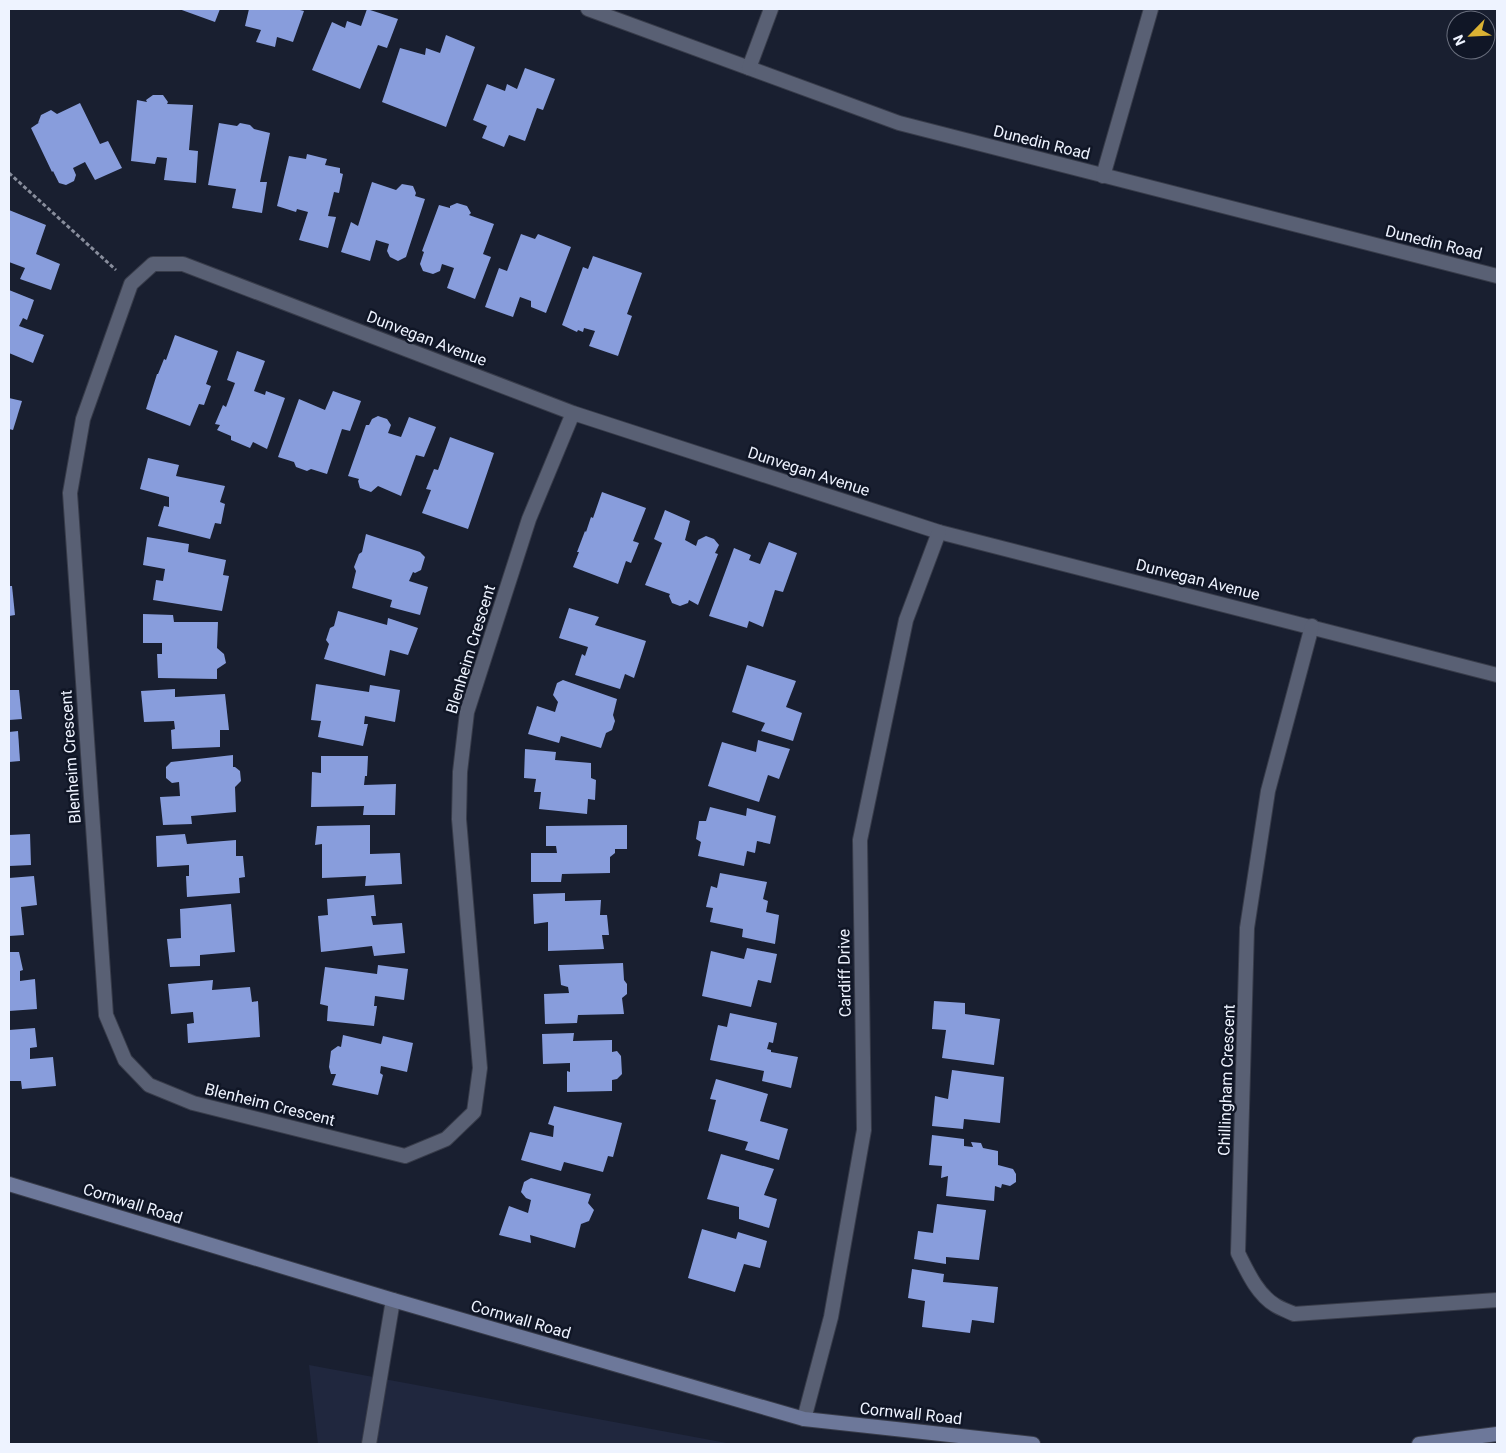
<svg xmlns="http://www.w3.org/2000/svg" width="1506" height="1453" viewBox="0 0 1506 1453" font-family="Roboto,sans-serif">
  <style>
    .built { fill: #20273e }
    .building { fill: #889ddc }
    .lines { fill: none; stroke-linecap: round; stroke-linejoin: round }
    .service-casing { stroke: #383c4a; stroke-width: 16 }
    .minor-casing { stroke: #383c4a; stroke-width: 16 }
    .secondary-casing { stroke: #383c4a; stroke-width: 16 }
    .path { stroke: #888d9c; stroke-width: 3; stroke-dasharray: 4 2.5; stroke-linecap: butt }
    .service { stroke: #596074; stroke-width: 14 }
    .minor { stroke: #596074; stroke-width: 14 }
    .secondary { stroke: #6d789a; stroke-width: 14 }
    .labels { text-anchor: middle; stroke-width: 5; stroke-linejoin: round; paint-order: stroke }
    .street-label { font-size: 16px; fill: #eef3ff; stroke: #101626 }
  </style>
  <rect width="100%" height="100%" fill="#191f30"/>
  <!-- built -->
  <path class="built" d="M309 1365 732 1444H318Z"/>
  <!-- building -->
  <g class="building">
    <path d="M179 9H220L215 22Z"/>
    <path d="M249 9H296L304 11 293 42 277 37 275 47 256 42 261 30 245 26Z"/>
    <path d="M367 9 398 19 387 48 378 45 360 89 312 70 332 22 345 28 347 21 361 26Z"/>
    <path d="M446 35 475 47 446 127 382 102 400 48 425 55 426 48 440 53Z"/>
    <path d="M525 68 555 79 543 110 537 108 525 141 509 135 504 147 482 138 487 126 473 120 487 84 505 91 507 84 517 89Z"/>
    <path d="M153 95H163L168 102 167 104 193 105 189 150 198 151 196 183 164 180 167 158 157 157 155 164 131 161 137 100 147 102 146 100Z"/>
    <path d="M80 103 100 144 108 141 122 168 95 180 85 162 73 168 76 175 74 181 66 185 59 183 53 171 52 172 31 128 40 122 38 123 41 115 51 110 57 114Z"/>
    <path d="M219 123 237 126 240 123 250 125 254 129 270 133 260 182H267L262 213 232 208 236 189 208 185Z"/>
    <path d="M307 154 327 159 325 165 340 168V173L343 174 339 193 334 192 328 216 336 217 328 248 299 240 308 212 297 209 296 212 277 206 289 156 306 159Z"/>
    <path d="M372 182 396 190 402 184 413 186 416 193 415 196 425 199 406 257 398 261 390 257 387 251 389 244 376 240 370 261 341 252 351 222 358 226Z"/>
    <path d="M457 203 467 206 471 213 469 215 494 224 483 254 491 257 475 299 447 288 454 268 442 264 440 271 433 274 423 271 420 264 424 252 422 251 439 205 450 208V206Z"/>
    <path d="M9 210 46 225 36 254 60 264 51 290 20 279 25 268 9 262Z"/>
    <path d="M521 234 535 239 538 234 571 247 546 313 531 307V301L520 297 513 317 485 307 499 268 507 271Z"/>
    <path d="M593 256 642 273 627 314 632 316 618 356 589 346 595 331 584 328 583 332 578 330 577 332 562 325 583 267 588 269Z"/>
    <path d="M9 290 34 300 27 320 23 318 19 326 44 335 33 363 9 353Z"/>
    <path d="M175 335 218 351 206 384 211 386 204 405 199 404 190 426 146 409 157 374H158L164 359 166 360Z"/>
    <path d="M237 351 265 361 254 391 265 395 266 391 285 398 267 449 253 442 250 448 231 440V436L217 430 220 425 215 424 223 405 226 407 235 383 227 380Z"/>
    <path d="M333 391 361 401 350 431 342 429 327 474 311 469 307 471 296 467 294 462 278 457 299 399 325 410Z"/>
    <path d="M9 398 22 401 13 430 9 429Z"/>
    <path d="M378 416 387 419 391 425 388 433 401 437 409 417 436 427 424 457 416 455 401 496 378 486 371 492 360 488 358 481 359 479 348 476 366 425H369L372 419Z"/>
    <path d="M450 437 494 453 468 529 422 513 431 490 426 489 434 469 438 470Z"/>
    <path d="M148 458 179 465 176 476 225 486 220 502 225 504 221 524 215 523 210 539 158 526 164 506 169 507V497L140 489Z"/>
    <path d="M602 492 646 508 633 541 639 543 631 563 626 561 618 584 573 567 579 552H577L585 531 586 532 591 517 593 518Z"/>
    <path d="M665 510 690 521 685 540 696 546 698 540 706 536 714 539 719 545 715 553 718 554 698 605 689 600 688 603 680 606 672 603 669 596 670 594 645 585 662 543 654 539Z"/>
    <path d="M366 534 420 552 425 557 421 570 415 573 413 572 409 581 428 587 420 615 390 607 392 600 352 588 356 571 354 567 359 554 362 552Z"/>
    <path d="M147 537 189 544 188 552 226 560 223 575 229 576 222 611 153 600 156 580 163 581 165 569 143 565Z"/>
    <path d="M769 542 797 553 783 592 775 590 763 627 749 621 747 628 709 616 734 548 751 555 749 560 760 564Z"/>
    <path d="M9 586H12L15 615 9 616Z"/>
    <path d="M569 608 599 617 595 625 646 641 634 678 625 674 620 689 575 675 582 654 585 656 588 647 559 638Z"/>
    <path d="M338 611 387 625 388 618 418 628 408 655 390 650 385 676 324 659 329 644 326 640 330 628 334 626Z"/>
    <path d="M143 614 173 615 174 622H218L217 648 224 654 226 663 217 669V679L158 678 157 654H162V643H143Z"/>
    <path d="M747 665 796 681 786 707 802 713 793 741 761 731 765 723 732 712Z"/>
    <path d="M563 680 617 699 613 715 615 721 612 730 606 733 601 748 561 736 559 743 528 734 537 706 555 712 558 702 553 695 557 683Z"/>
    <path d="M316 684 369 692 370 685 400 690 395 722 365 716 364 724H368L363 746 318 737 321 721 311 720Z"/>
    <path d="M175 689V697L225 694 229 730H220V747L172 749 171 730 175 729 174 721 144 722 141 691Z"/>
    <path d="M9 690H19L22 719 9 720Z"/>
    <path d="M18 731 20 761 9 762V732Z"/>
    <path d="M758 740 790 749 779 779 768 775 759 802 708 786 722 742 756 752Z"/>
    <path d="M525 749 556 752 555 760 591 763V778L596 780 595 800 588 799 587 814 539 809 541 792H534L536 779 524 778Z"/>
    <path d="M233 755V767H235L240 771 241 781 235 787 236 812 191 816 192 824 163 825 160 797 180 796 179 782 172 783 166 778V767L171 762Z"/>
    <path d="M321 756H368L367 776H365L364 785 396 784 395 815H363L364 806 311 807 312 772 321 773Z"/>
    <path d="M710 807 746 816 747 808 776 816 770 844 757 841 755 853 747 851 744 866 698 856 701 842 696 839 699 821H706Z"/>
    <path d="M370 825V854L400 853 402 884 365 886 366 876 322 878V844L315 845 317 826Z"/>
    <path d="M627 825V849H615V853L610 857V873L562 874 561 882H531V853H557L556 846H546V826Z"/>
    <path d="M30 834 31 865 9 866V835Z"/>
    <path d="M185 834 187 844 236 840V856H243L245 877 239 878 240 893 187 897 186 876H189V865L157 867 156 836Z"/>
    <path d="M720 873 767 882 763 899 768 901 766 912 779 915 775 944 742 937 743 929 710 922 713 908 706 907 711 886 717 888Z"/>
    <path d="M34 876 37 905 21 907 24 935 9 936V878Z"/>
    <path d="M565 893V901L601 900 600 915H607L609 935H602L604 949 548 951V922L534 924 533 894Z"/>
    <path d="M374 895 376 916H371L373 925 402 923 405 953 374 956 372 946 321 952 318 916 328 915 327 899Z"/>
    <path d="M231 904 235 952 200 955V966L170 967 167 939 181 938 180 909Z"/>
    <path d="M747 948 777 954 771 983 758 980 751 1007 702 996 711 951 744 959Z"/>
    <path d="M9 952H19L23 970 20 971V981L35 979 37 1009 9 1011Z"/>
    <path d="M623 963 624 980 627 984V994L622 998 624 1014 578 1015 577 1023 545 1024 544 994 569 993 568 987 561 985 559 965Z"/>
    <path d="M378 965 408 969 404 1000 375 996 374 1006H377L374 1026 327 1021 328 1006 320 1004 325 967 377 974Z"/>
    <path d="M213 980 212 990 250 987 252 1002 258 1001 260 1037 188 1043 187 1024 194 1023 193 1012 171 1014 168 984Z"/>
    <path d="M934 1001 965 1003V1014L1000 1019 994 1065 942 1058 946 1030 932 1029Z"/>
    <path d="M730 1013 777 1023 773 1043 769 1042 767 1049 771 1050V1052L798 1057 791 1088 762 1081 764 1071 710 1060 718 1025 727 1027Z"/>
    <path d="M35 1028 37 1047 30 1048V1059L53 1057 56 1086 22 1089 21 1081H9V1030Z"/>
    <path d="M574 1033 573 1041 612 1040V1052L617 1051 621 1056 622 1074 617 1079 612 1080V1091L567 1092V1071L570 1072V1063L543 1064 542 1034Z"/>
    <path d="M343 1035 381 1044 383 1036 413 1043 407 1072 381 1066 380 1073 383 1075 378 1095 332 1085 336 1074H331L329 1067 331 1051 338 1046 341 1047Z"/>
    <path d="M952 1070 1004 1077 1000 1123 964 1119 963 1129 932 1126 935 1096 948 1099Z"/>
    <path d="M716 1079 768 1094 760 1121 788 1129 779 1160 745 1150 748 1142 708 1131 716 1100 710 1099Z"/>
    <path d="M554 1106 622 1123 613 1157 608 1156 603 1172 564 1162 561 1171 521 1160 530 1132 553 1137 554 1126 548 1124Z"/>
    <path d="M932 1135 964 1139V1146L973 1147 971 1142 981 1143 983 1148 998 1151V1165L1013 1169 1016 1174V1182L1010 1186 1002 1184 1001 1188 995 1186 994 1201 946 1196 948 1176 941 1178 942 1166 929 1165Z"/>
    <path d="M721 1154 774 1169 764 1195 777 1199 769 1228 739 1219V1207L707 1199Z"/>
    <path d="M531 1178 591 1194 588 1203 594 1210 589 1221 581 1224 575 1248 530 1235 531 1243 499 1235 509 1206 528 1213 531 1200 526 1198 521 1192 524 1182Z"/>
    <path d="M937 1204 986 1210 979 1260 946 1257V1264L914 1259 918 1231 933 1233Z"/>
    <path d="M702 1229 736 1239 738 1232 767 1241 760 1268 744 1264 735 1292 688 1278Z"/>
    <path d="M912 1269 944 1274 943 1282 998 1287 994 1323 972 1320 970 1333 922 1327 925 1301 908 1298Z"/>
  </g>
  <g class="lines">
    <!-- service casing -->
    <g class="service-casing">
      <path id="service" d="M369 1444 393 1300"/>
    </g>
    <!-- minor casing -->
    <g class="minor-casing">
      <g id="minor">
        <path d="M588 9 899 123 1497 276"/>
        <path d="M749 68 771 9"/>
        <path d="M1103 176 1151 9"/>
        <path d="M573 413 529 519 467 712 460 772 459 819 480 1068 474 1112 446 1139 405 1156 193 1103 149 1085 125 1060 106 1015 70 493 83 419 131 284 153 264H183L573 413 939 532 1497 675"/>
        <path d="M1312 626 1268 791 1247 928 1238 1253C1247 1271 1257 1294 1275 1305 1281 1309 1288 1311 1294 1314L1497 1300"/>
        <path d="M804 1419 831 1317 864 1130 860 840 906 620 939 532"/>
      </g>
    </g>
    <!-- secondary casing -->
    <g class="secondary-casing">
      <g id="secondary">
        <path d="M9 1184 393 1300 804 1419 1033 1444"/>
        <path d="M1419 1444 1497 1434"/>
      </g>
    </g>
    <!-- path -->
    <path class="path" d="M9 173 116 270"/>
    <!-- service -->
    <use href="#service" class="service"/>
    <!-- minor -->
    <use href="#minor" class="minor"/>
    <!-- secondary -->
    <use href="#secondary" class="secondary"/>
  </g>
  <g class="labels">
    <!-- street labels -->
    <g class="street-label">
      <text transform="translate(1042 142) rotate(14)" y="6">Dunedin Road</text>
      <text transform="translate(1434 242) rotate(14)" y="6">Dunedin Road</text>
      <text transform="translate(427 338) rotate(21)" y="6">Dunvegan Avenue</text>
      <text transform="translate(809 471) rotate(18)" y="6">Dunvegan Avenue</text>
      <text transform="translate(1198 579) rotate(14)" y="6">Dunvegan Avenue</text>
      <text transform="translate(470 649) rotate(-73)" y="6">Blenheim Crescent</text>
      <text transform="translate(70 757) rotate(-94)" y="6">Blenheim Crescent</text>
      <text transform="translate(844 973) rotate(-91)" y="6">Cardiff Drive</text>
      <text transform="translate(1226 1080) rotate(-88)" y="6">Chillingham Crescent</text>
      <text transform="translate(270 1104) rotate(14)" y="6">Blenheim Crescent</text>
      <text transform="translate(133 1203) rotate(17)" y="6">Cornwall Road</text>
      <text transform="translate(521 1319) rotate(16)" y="6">Cornwall Road</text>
      <text transform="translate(911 1413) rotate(6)" y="6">Cornwall Road</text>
    </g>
  </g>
  <!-- border -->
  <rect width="1506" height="1453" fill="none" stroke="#eef3ff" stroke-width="20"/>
  <!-- north arrow -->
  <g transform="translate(1471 35) rotate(246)"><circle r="24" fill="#101626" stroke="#696e7d"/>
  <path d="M0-4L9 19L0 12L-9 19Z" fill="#dbb233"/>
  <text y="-8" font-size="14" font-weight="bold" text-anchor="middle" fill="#eef3ff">N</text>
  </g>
</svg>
